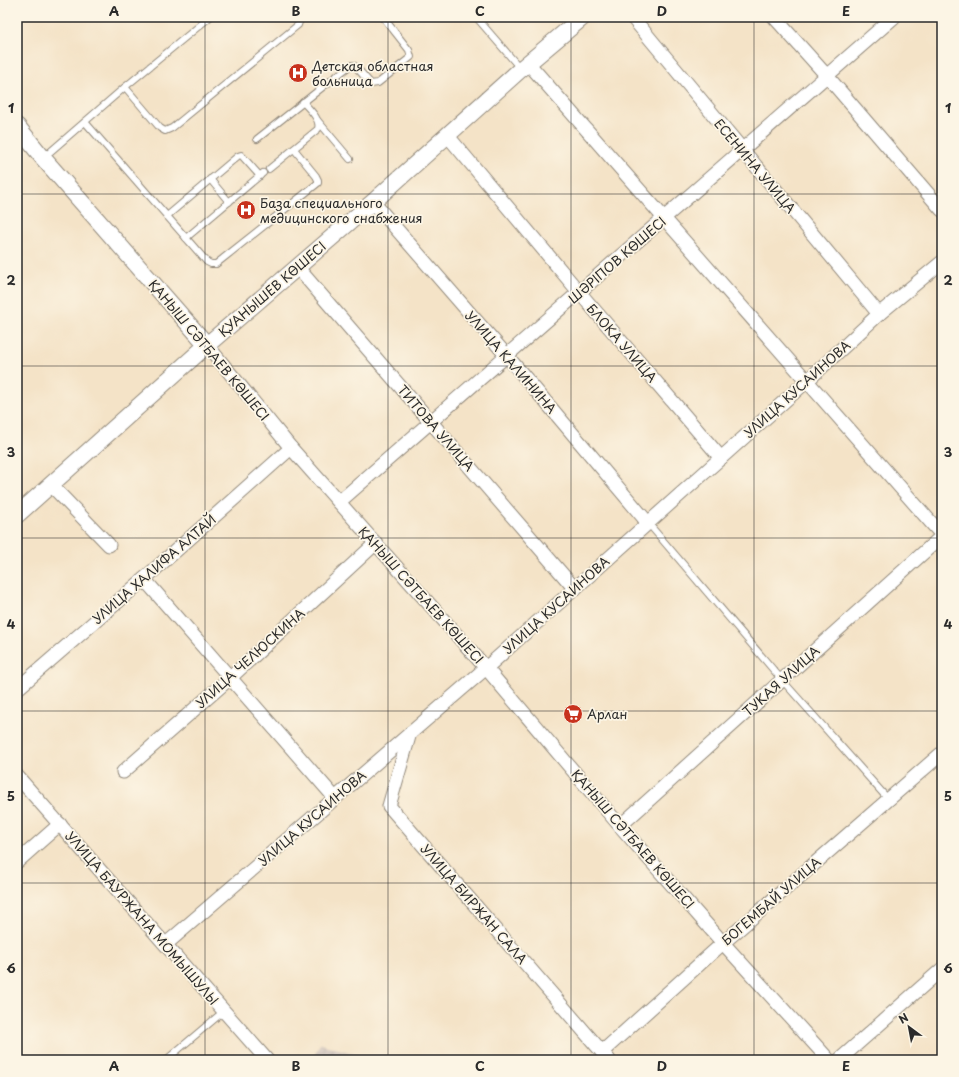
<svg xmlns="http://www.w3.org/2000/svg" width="959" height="1077" viewBox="0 0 959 1077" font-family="'Playpen Sans',sans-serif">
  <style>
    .industrial { fill: url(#industrial-grid) }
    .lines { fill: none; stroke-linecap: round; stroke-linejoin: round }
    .service-casing { stroke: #908779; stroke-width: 8 }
    .minor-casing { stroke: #908779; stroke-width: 15 }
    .tertiary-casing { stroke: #908779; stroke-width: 18 }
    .service { stroke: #fff; stroke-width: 6 }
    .minor { stroke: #fff; stroke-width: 13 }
    .tertiary { stroke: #fff; stroke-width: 16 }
    .grid { fill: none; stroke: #2b2b2b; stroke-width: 1; stroke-opacity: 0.55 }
    .labels { text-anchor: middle; stroke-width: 3.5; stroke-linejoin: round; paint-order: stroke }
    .poi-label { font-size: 13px; fill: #2b2b2b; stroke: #fcf5e5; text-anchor: start }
    .street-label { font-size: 13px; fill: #2b2b2b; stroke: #fcf5e5 }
    .neatline { fill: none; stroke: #2b2b2b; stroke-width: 1.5 }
    .grid-label { font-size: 13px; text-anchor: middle; font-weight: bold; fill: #2b2b2b }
  </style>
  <defs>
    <pattern id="industrial-grid" width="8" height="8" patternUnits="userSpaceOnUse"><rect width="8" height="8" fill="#cec1ba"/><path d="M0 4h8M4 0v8" fill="none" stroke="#b1a6a0"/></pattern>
  </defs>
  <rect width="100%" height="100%" fill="#fcf5e5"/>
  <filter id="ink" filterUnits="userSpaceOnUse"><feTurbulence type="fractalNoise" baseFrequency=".025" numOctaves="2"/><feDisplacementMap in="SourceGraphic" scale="8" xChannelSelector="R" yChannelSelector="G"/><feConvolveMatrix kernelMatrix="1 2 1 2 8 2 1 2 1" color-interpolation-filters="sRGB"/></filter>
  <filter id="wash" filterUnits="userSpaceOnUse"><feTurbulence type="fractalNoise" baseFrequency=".012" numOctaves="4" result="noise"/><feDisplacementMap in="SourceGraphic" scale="16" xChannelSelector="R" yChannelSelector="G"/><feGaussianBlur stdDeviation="0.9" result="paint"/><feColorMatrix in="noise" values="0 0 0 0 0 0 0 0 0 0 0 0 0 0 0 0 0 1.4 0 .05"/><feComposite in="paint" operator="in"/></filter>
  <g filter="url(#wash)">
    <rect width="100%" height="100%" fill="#f4e3c7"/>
    <!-- industrial -->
    <path class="industrial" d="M320 1044H321L375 1060H312Z"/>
  </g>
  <g filter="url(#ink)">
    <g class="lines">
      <!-- service casing -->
      <g class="service-casing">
        <g id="service">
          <path d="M476 17 520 68"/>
          <path d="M125 87 160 128 165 131 172 128 298 25 300 19 299 17"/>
          <path d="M318 121 350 159"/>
          <path d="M85 122 207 262 211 264H216L318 183V180L316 176 294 149"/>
          <path d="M257 139 348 67 353 65 357 68 371 84 378 83 411 57 409 50 383 17"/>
          <path d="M43 158 125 87 210 17"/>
          <path d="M269 169 318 129C321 119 309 109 303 102"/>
          <path d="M210 179 229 202"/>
          <path d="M167 216 238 156 241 155 243 157 260 176"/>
          <path d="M186 238 263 173"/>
          <path d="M648 523 782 680 888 799"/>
          <path d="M166 1060 224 1011"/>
        </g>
      </g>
      <!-- minor casing -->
      <g class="minor-casing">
        <g id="minor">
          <path d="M632 17 879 314"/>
          <path d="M774 17 827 76 942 210"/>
          <path d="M528 63 942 535"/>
          <path d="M447 135 579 292 721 458"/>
          <path d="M373 202 507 356 648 523"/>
          <path d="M297 267 575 589"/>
          <path d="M207 345 291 448 486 668 620 826 723 943 829 1060"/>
          <path d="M51 485 109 545"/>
          <path d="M339 502 894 17"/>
          <path d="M144 579 335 798"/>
          <path d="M17 689 144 579 291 448"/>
          <path d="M410 733 389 806 609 1060"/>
          <path d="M123 772 230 678 376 543"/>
          <path d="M17 776 267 1060"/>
          <path d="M620 826 942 536"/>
          <path d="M17 862 60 824"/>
          <path d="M166 944 486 668 807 381 879 314 942 262"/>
          <path d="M602 1052 723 943 942 753"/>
          <path d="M839 1060 942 969"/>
        </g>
      </g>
      <!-- tertiary casing -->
      <g class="tertiary-casing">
        <g id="tertiary">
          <path d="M17 126 43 158 207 345"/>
          <path d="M17 515 207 345 373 202 521 69 583 17"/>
        </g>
      </g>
      <!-- service -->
      <use href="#service" class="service"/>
      <!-- minor -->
      <use href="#minor" class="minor"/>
      <!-- tertiary -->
      <use href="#tertiary" class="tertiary"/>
    </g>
  </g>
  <!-- grid -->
  <path class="grid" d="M205 17V1060M388 17V1060M571 17V1060M754 17V1060M17 194H942M17 366H942M17 538H942M17 711H942M17 883H942"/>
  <!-- icons -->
  <defs>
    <g id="hospital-disc" transform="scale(1)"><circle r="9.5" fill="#c8321e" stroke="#fcf5e5"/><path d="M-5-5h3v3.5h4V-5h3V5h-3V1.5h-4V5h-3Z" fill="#fff"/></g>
    <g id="supermarket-disc" transform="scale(1)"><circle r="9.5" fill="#c8321e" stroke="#fcf5e5"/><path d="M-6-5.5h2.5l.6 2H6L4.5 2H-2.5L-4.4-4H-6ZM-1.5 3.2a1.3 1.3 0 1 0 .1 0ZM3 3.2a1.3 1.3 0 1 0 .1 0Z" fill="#fff"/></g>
  </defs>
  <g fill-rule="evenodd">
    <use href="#hospital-disc" x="298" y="73"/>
    <use href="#hospital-disc" x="246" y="210"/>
    <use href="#supermarket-disc" x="573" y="714"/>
  </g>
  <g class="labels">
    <!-- poi labels -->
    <g class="poi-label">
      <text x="312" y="71">Детская областная<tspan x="312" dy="15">больница</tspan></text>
      <text x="260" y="208">База специального<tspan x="260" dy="15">медицинского снабжения</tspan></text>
      <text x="587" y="719">Арлан</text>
    </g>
    <!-- street labels -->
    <g class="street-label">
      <text transform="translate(755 166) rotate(50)" y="5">ЕСЕНИНА УЛИЦА</text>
      <text transform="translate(617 260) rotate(-41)" y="5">ШӘРІПОВ КӨШЕСІ</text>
      <text transform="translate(272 289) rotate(-41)" y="5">ҚУАНЫШЕВ КӨШЕСІ</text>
      <text transform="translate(622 343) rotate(49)" y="5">БЛОКА УЛИЦА</text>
      <text transform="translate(209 350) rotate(50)" y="5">ҚАНЫШ СӘТБАЕВ КӨШЕСІ</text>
      <text transform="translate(511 362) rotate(49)" y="5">УЛИЦА КАЛИНИНА</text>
      <text transform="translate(797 389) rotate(-42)" y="5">УЛИЦА КУСАИНОВА</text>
      <text transform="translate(436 428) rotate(49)" y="5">ТИТОВА УЛИЦА</text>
      <text transform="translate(154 569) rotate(-41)" y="5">УЛИЦА ХАЛИФА АЛТАЙ</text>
      <text transform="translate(421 595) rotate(48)" y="5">ҚАНЫШ СӘТБАЕВ КӨШЕСІ</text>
      <text transform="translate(556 605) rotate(-42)" y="5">УЛИЦА КУСАИНОВА</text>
      <text transform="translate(250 658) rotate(-42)" y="5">УЛИЦА ЧЕЛЮСКИНА</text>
      <text transform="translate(781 681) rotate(-42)" y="5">ТУКАЯ УЛИЦА</text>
      <text transform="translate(312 818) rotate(-41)" y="5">УЛИЦА КУСАИНОВА</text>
      <text transform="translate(633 839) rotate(49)" y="5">ҚАНЫШ СӘТБАЕВ КӨШЕСІ</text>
      <text transform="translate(771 901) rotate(-41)" y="5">БОГЕМБАЙ УЛИЦА</text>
      <text transform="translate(474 904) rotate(49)" y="5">УЛИЦА БИРЖАН САЛА</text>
      <text transform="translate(142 918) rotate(49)" y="5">УЛИЦА БАУРЖАНА МОМЫШУЛЫ</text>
    </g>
  </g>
  <!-- margin -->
  <rect width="959" height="1077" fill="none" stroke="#fcf5e5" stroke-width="44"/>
  <!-- north arrow -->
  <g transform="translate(909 1027) rotate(328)" stroke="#fcf5e5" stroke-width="3" paint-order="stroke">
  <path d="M0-3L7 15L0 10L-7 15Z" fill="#2b2b2b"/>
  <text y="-6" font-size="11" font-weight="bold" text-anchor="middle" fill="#2b2b2b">N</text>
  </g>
  <rect x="22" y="22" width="915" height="1033" class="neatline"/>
  <g class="grid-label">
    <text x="114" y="16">A</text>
    <text x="296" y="16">B</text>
    <text x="480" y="16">C</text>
    <text x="662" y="16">D</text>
    <text x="846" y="16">E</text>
    <text x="11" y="113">1</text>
    <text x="948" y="113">1</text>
    <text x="11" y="285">2</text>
    <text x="948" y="285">2</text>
    <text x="11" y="457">3</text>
    <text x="948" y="457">3</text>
    <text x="11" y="629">4</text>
    <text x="948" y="629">4</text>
    <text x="11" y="801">5</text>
    <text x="948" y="801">5</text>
    <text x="11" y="973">6</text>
    <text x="948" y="973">6</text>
    <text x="114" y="1071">A</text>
    <text x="296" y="1071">B</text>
    <text x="480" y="1071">C</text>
    <text x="662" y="1071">D</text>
    <text x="846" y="1071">E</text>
  </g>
</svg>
